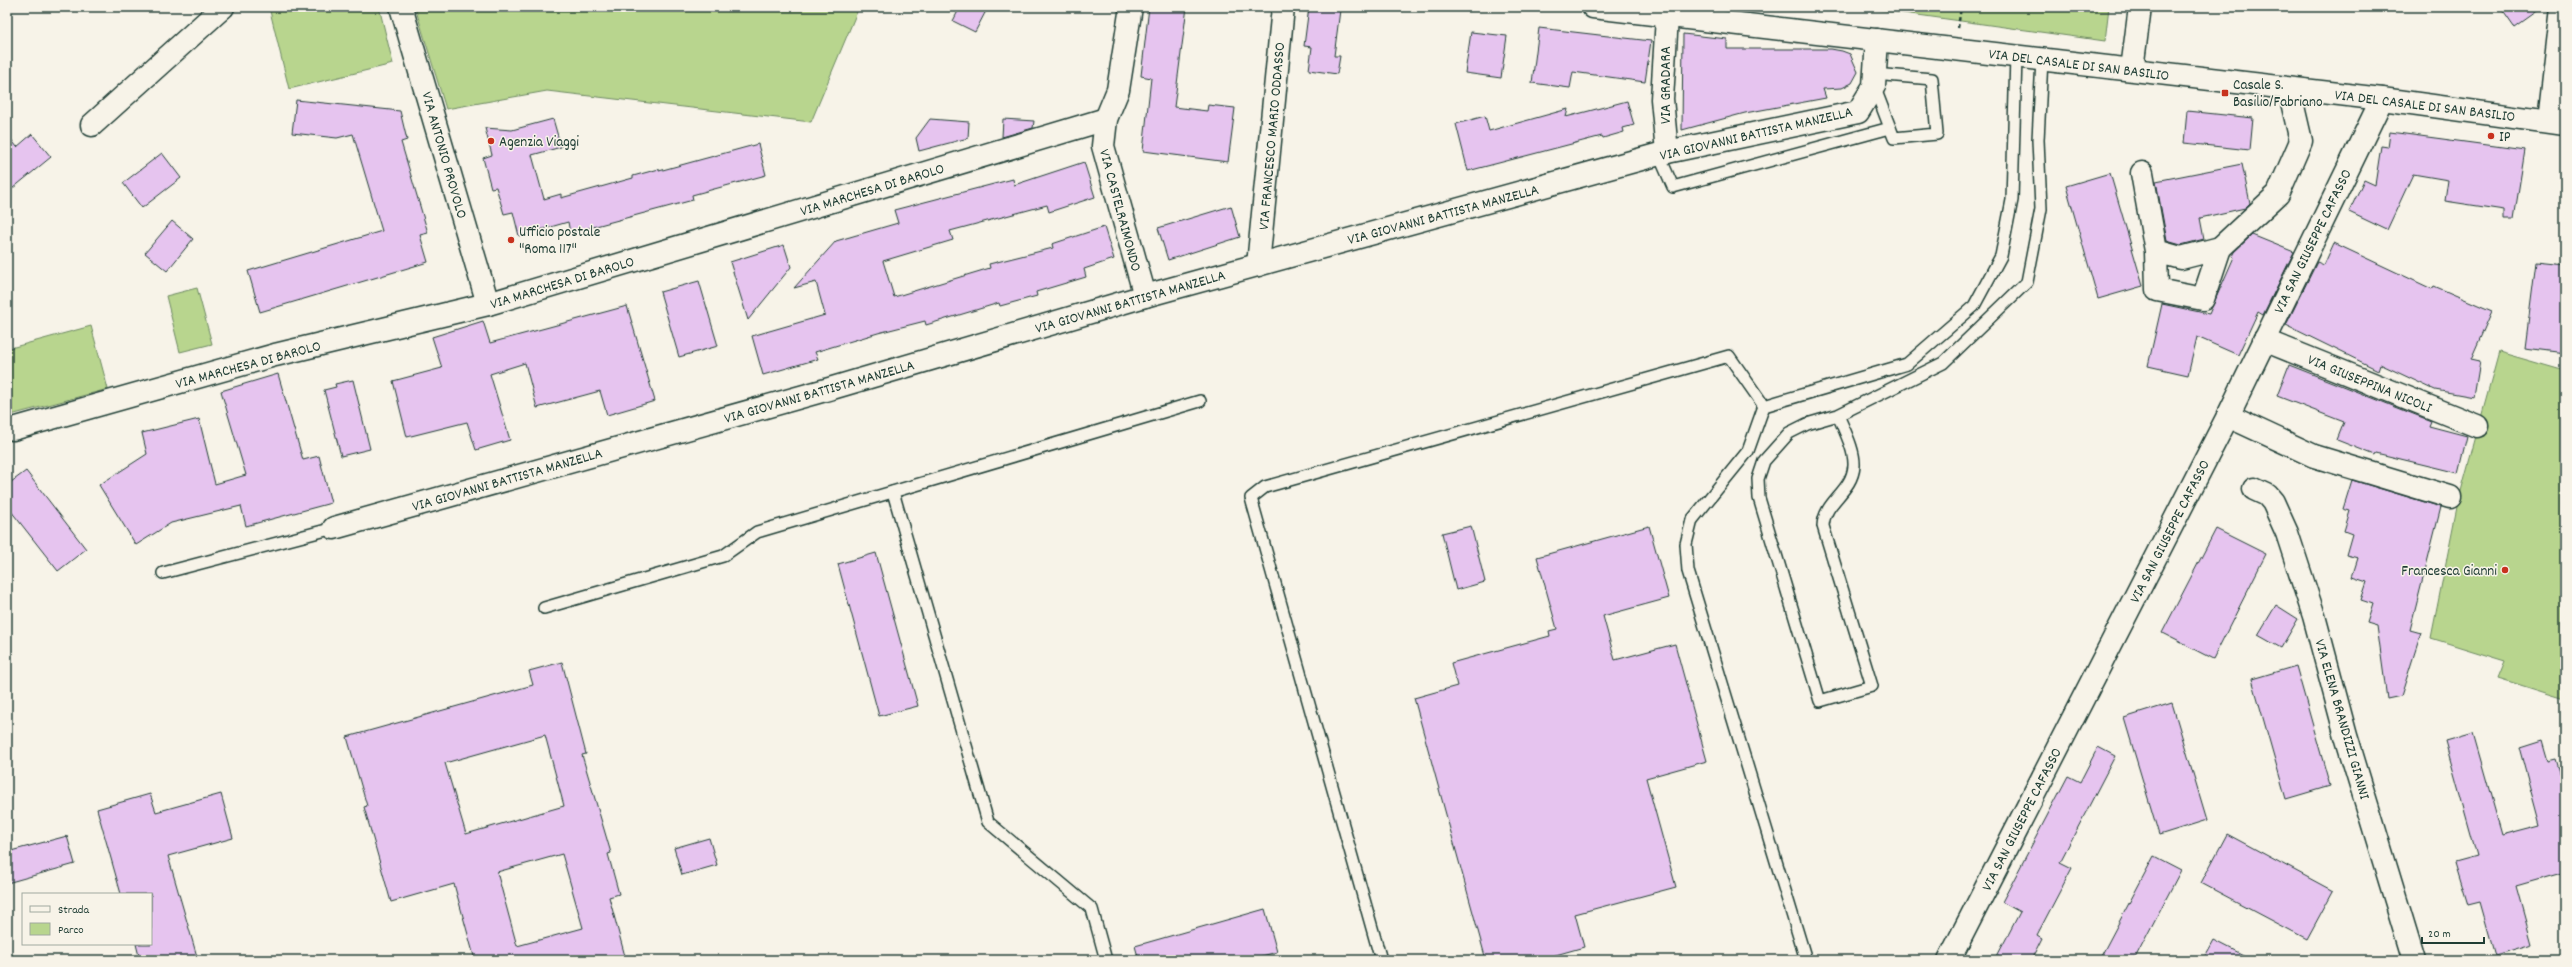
<svg xmlns="http://www.w3.org/2000/svg" width="2572" height="967" viewBox="0 0 2572 967" font-family="Dekko,sans-serif">
  <style>
    .green { fill: #b8d58e; stroke: #6c8961 }
    .building { fill: #e6c4ef; stroke: #1f3d34; fill-rule: evenodd }
    .lines { fill: none; stroke-linecap: round; stroke-linejoin: round }
    .lane-casing { stroke: #1f3d34; stroke-width: 14 }
    .street-casing { stroke: #1f3d34; stroke-width: 25 }
    .secondary-casing { stroke: #1f3d34; stroke-width: 25 }
    .path { stroke: #1f3d34; stroke-width: 2.5; stroke-dasharray: 4 3; stroke-linecap: butt }
    .lane { stroke: #f7f3e8; stroke-width: 11 }
    .street { stroke: #f7f3e8; stroke-width: 22 }
    .secondary { stroke: #f7f3e8; stroke-width: 22 }
    .poi-dot { fill: #c8321e; stroke: #f7f3e8; stroke-width: 1.5 }
    .labels { text-anchor: middle; stroke-width: 3; stroke-linejoin: round; paint-order: stroke }
    .street-label { font-size: 15px; fill: #1f3d34; stroke: #f7f3e8 }
    .poi-label { font-size: 15px; fill: #1f3d34; stroke: #f7f3e8; text-anchor: start }
  </style>
  <rect width="100%" height="100%" fill="#f7f3e8"/>
  <filter id="ink" filterUnits="userSpaceOnUse"><feTurbulence type="fractalNoise" baseFrequency=".025" numOctaves="2"/><feDisplacementMap in="SourceGraphic" scale="8" xChannelSelector="R" yChannelSelector="G"/><feConvolveMatrix kernelMatrix="1 2 1 2 8 2 1 2 1" color-interpolation-filters="sRGB"/></filter>
  <g filter="url(#ink)">
    <!-- green -->
    <g class="green">
      <path d="M269 7H379L393 64 289 89Z"/>
      <path d="M415 7H859L811 122 547 91 446 109Z"/>
      <path d="M1860 7H2109L2105 41Z"/>
      <path d="M197 288 212 344 180 352 166 296Z"/>
      <path d="M91 326 108 389 7 416V349Z"/>
      <path d="M2499 352 2565 371V699L2498 678 2505 661 2431 638 2458 502Z"/>
    </g>
    <!-- building -->
    <g class="building">
      <path d="M960 7H988L975 32 953 21Z"/>
      <path d="M1149 7H1187L1174 107 1207 111 1208 105 1235 108 1228 162 1143 151 1151 78 1141 76Z"/>
      <path d="M1309 7 1340 10 1334 56H1340L1337 74 1309 70 1312 47 1304 46Z"/>
      <path d="M2500 7H2542L2514 27Z"/>
      <path d="M1539 28 1651 41 1645 82 1573 72 1570 88 1532 83Z"/>
      <path d="M1471 32 1507 36 1501 78 1465 73Z"/>
      <path d="M1683 34 1727 39V49H1831L1842 51 1850 54 1858 72 1852 83 1842 88 1823 89 1826 98 1745 113 1682 130Z"/>
      <path d="M296 100 400 111 407 140 401 142 428 233 420 235 428 262 260 312 248 271 382 231 353 134 337 138 292 133Z"/>
      <path d="M1627 101 1634 125 1623 128 1624 132 1603 138 1602 136 1468 171 1456 124 1485 116 1489 131 1568 109 1566 117Z"/>
      <path d="M2187 111 2253 118 2250 150 2184 143Z"/>
      <path d="M553 119 561 147 532 155 544 199 561 194V198L633 178V176L659 169V171L758 144 766 175 692 195 693 200 570 233 568 222 519 236 513 212 504 214 496 187 491 188 483 158 492 155 485 128 512 130Z"/>
      <path d="M930 119 969 122 968 138 919 151 916 138Z"/>
      <path d="M1003 119 1034 121 1033 128 1002 137Z"/>
      <path d="M2390 132 2525 150 2514 219H2504V210L2445 201 2448 180 2413 174 2387 230 2349 212 2364 180 2375 185 2381 146 2388 147Z"/>
      <path d="M7 134 17 147 32 134 51 157 7 193Z"/>
      <path d="M162 153 181 178 142 208 123 183Z"/>
      <path d="M1084 162 1095 197 1049 212 1047 205 950 231 953 240 883 261 894 297 990 268 989 264 1053 248 1052 244 1104 227 1114 259 1084 269 1086 277 1036 292 1037 296 1000 306 999 303 926 325 925 321 878 333 815 352 818 359 763 375 752 336 825 315 816 282 794 288 836 241 898 223 894 210 1013 179 1014 185Z"/>
      <path d="M2242 164 2250 203 2245 208 2200 218 2204 239 2181 245 2167 241 2156 181Z"/>
      <path d="M2110 173 2143 286 2098 299 2066 186Z"/>
      <path d="M1231 206 1240 237 1168 260 1158 228Z"/>
      <path d="M172 221 193 239 167 271 145 253Z"/>
      <path d="M2252 235 2294 252 2263 315 2258 312 2238 355 2197 337 2188 375 2148 366 2162 304 2209 314 2234 257 2232 256 2234 252Z"/>
      <path d="M2334 243 2432 289 2434 286 2492 311 2471 359 2480 361 2474 397 2435 390 2380 364 2378 370 2286 325 2317 262 2324 265Z"/>
      <path d="M784 245 791 267 748 320 730 262Z"/>
      <path d="M2536 262 2565 265V353L2525 348Z"/>
      <path d="M699 281 718 346 679 357 660 292Z"/>
      <path d="M627 306 655 401 607 415 600 391 537 408 525 363 490 374 510 440 476 450 467 422 407 437 393 381 442 368 432 337 483 321 490 343Z"/>
      <path d="M2289 365 2431 421 2429 426 2467 436 2458 473 2376 453 2375 455 2337 440 2344 422 2277 396Z"/>
      <path d="M278 374 303 460 319 456 331 503 246 526 241 506 171 523 136 545 99 485 147 454 142 433 199 419 215 484 246 475 221 391Z"/>
      <path d="M353 380 370 449 341 456 324 390 336 387 335 384Z"/>
      <path d="M26 471 86 549 58 571 7 506V485Z"/>
      <path d="M2352 480 2441 507 2410 630 2421 633 2401 696 2387 699 2377 626 2367 623 2373 604 2361 600 2367 582 2352 577 2358 558 2346 555 2352 534 2344 531 2350 511 2343 509Z"/>
      <path d="M1471 526 1485 582 1456 590 1442 533Z"/>
      <path d="M1649 526 1669 598 1603 616 1615 660 1675 644 1707 761 1646 778 1676 887 1575 914 1584 947 1538 960H1486L1414 698 1457 686 1451 663 1550 636 1549 631 1557 629 1537 557Z"/>
      <path d="M2216 529 2266 554 2213 659 2162 633Z"/>
      <path d="M876 553 918 706 879 716 838 564Z"/>
      <path d="M2276 605 2298 619 2281 648 2258 635Z"/>
      <path d="M562 662 586 754 582 755 611 853 608 854 619 894 609 897 626 960H475L454 884 391 902 364 807 367 806 347 737 533 685 529 671ZM545 735 564 806 466 834 445 763ZM562 854 583 928 517 946 497 872Z"/>
      <path d="M2296 666 2330 786 2286 799 2252 679Z"/>
      <path d="M2172 703 2207 820 2159 835 2124 718Z"/>
      <path d="M2473 733 2502 835 2540 825 2519 747 2541 740 2547 761 2555 759 2565 793V872L2516 886 2532 944 2495 955 2480 902 2468 905 2455 862 2477 856 2445 741Z"/>
      <path d="M2098 747 2115 756 2060 862 2072 868 2037 935 2042 938 2031 960H1995L2020 912 2002 902 2068 776 2080 782Z"/>
      <path d="M150 794 156 812 221 794 233 838 168 856 198 960H140L136 944H151V894H121L97 809Z"/>
      <path d="M2227 834 2333 891 2307 939 2201 883Z"/>
      <path d="M67 836 75 864 7 883V852Z"/>
      <path d="M709 838 717 865 682 875 674 848Z"/>
      <path d="M2154 856 2181 870 2134 960H2099Z"/>
      <path d="M1265 909 1277 952 1247 960H1139L1135 946Z"/>
      <path d="M2214 940 2253 960H2203Z"/>
    </g>
    <g class="lines">
      <!-- lane casing -->
      <g class="lane-casing">
        <g id="lane">
          <path d="M1874 86 1894 138 1937 134 1932 79 1874 74"/>
          <path d="M1659 155 1673 187 1890 128"/>
          <path d="M1764 406 1748 451 1692 520 1686 544 1688 571 1806 960"/>
          <path d="M1764 406 1907 364 1974 306 2001 256 2012 200 2016 56"/>
          <path d="M1838 415C1844 430 1855 450 1854 466 1852 492 1824 501 1823 526L1872 686 1820 701 1759 498 1758 479 1764 461 1789 433 1807 424 1838 415 1943 363 2027 282 2041 209 2038 140 2042 59"/>
          <path d="M893 492 988 822 1092 909 1106 960"/>
          <path d="M163 573 334 528"/>
          <path d="M544 608 723 556 757 532 1200 401"/>
          <path d="M1381 960 1251 498 1265 487 1729 356 1764 406"/>
        </g>
      </g>
      <!-- street casing -->
      <g class="street-casing">
        <g id="street">
          <path d="M401 7 488 304"/>
          <path d="M1131 7 1118 90 1106 119 1103 146 1145 296"/>
          <path d="M1667 17 1662 99 1667 152"/>
          <path d="M2549 121 2562 7"/>
          <path d="M92 125 223 7"/>
          <path d="M2142 173 2156 251 2157 290 2203 299 2220 248 2181 258 2156 251"/>
          <path d="M2220 248 2278 194 2301 141 2289 89"/>
          <path d="M1258 265 1283 7"/>
          <path d="M2264 340 2477 426"/>
          <path d="M2228 416 2314 456 2450 497"/>
          <path d="M13 429 275 355 488 304 1106 119"/>
          <path d="M2254 489 2267 495 2273 502 2287 533 2314 616 2346 736 2414 960"/>
          <path d="M334 528 829 389 1145 296 1667 152 1858 112 1874 86 1877 40"/>
          <path d="M1949 960 2228 416 2382 99"/>
        </g>
      </g>
      <!-- secondary casing -->
      <g class="secondary-casing">
        <g id="secondary">
          <path d="M1593 7 2382 99 2565 124"/>
          <path d="M2132 69 2140 7"/>
        </g>
      </g>
      <!-- path -->
      <path class="path" d="M1958 28 1961 7"/>
      <!-- lane -->
      <use href="#lane" class="lane"/>
      <!-- street -->
      <use href="#street" class="street"/>
      <!-- secondary -->
      <use href="#secondary" class="secondary"/>
    </g>
  </g>
  <!-- markers -->
  <g class="poi-dot">
    <rect x="2221" y="89" width="8" height="8" rx="2"/>
    <circle cx="2491" cy="136" r="4"/>
    <circle cx="491" cy="141" r="4"/>
    <circle cx="511" cy="240" r="4"/>
    <circle cx="2505" cy="570" r="4"/>
  </g>
  <g class="labels">
    <!-- street labels -->
    <g class="street-label">
      <text transform="translate(2079 64) rotate(7)" y="5">VIA DEL CASALE DI SAN BASILIO</text>
      <text transform="translate(1665 85) rotate(-90)" y="5">VIA GRADARA</text>
      <text transform="translate(2425 105) rotate(7)" y="5">VIA DEL CASALE DI SAN BASILIO</text>
      <text transform="translate(1756 133) rotate(-13)" y="5">VIA GIOVANNI BATTISTA MANZELLA</text>
      <text transform="translate(1271 136) rotate(-85)" y="5">VIA FRANCESCO MARIO ODDASSO</text>
      <text transform="translate(445 155) rotate(74)" y="5">VIA ANTONIO PROVOLO</text>
      <text transform="translate(872 189) rotate(-17)" y="5">VIA MARCHESA DI BAROLO</text>
      <text transform="translate(1121 210) rotate(75)" y="5">VIA CASTELRAIMONDO</text>
      <text transform="translate(1443 214) rotate(-15)" y="5">VIA GIOVANNI BATTISTA MANZELLA</text>
      <text transform="translate(2312 241) rotate(-64)" y="5">VIA SAN GIUSEPPE CAFASSO</text>
      <text transform="translate(562 282) rotate(-17)" y="5">VIA MARCHESA DI BAROLO</text>
      <text transform="translate(1130 301) rotate(-16)" y="5">VIA GIOVANNI BATTISTA MANZELLA</text>
      <text transform="translate(248 364) rotate(-15)" y="5">VIA MARCHESA DI BAROLO</text>
      <text transform="translate(2370 383) rotate(22)" y="5">VIA GIUSEPPINA NICOLI</text>
      <text transform="translate(819 391) rotate(-16)" y="5">VIA GIOVANNI BATTISTA MANZELLA</text>
      <text transform="translate(507 479) rotate(-16)" y="5">VIA GIOVANNI BATTISTA MANZELLA</text>
      <text transform="translate(2169 531) rotate(-63)" y="5">VIA SAN GIUSEPPE CAFASSO</text>
      <text transform="translate(2343 719) rotate(74)" y="5">VIA ELENA BRANDIZZI GIANNI</text>
      <text transform="translate(2021 819) rotate(-63)" y="5">VIA SAN GIUSEPPE CAFASSO</text>
    </g>
    <!-- poi labels -->
    <g class="poi-label">
      <text x="2233" y="89">Casale S.<tspan x="2233" dy="17">Basilio/Fabriano</tspan></text>
      <text x="2499" y="141">IP</text>
      <text x="499" y="146">Agenzia Viaggi</text>
      <text x="519" y="236">Ufficio postale<tspan x="519" dy="17">"Roma 117"</tspan></text>
      <text x="2497" y="575" text-anchor="end">Francesca Gianni</text>
    </g>
  </g>
  <!-- margin -->
  <rect width="2572" height="967" fill="none" stroke="#f7f3e8" stroke-width="24"/>
  <rect x="12" y="12" width="2548" height="943" fill="none" stroke="#1f3d34" stroke-width="1.5" filter="url(#ink)"/>
  <!-- legend -->
  <rect x="22" y="893" width="130" height="52" fill="#f7f3e8" stroke="#a1aaa0"/>
  <rect x="30" y="906" width="20" height="6" fill="#f7f3e8" stroke="#a1aaa0"/>
  <text x="58" y="913" font-size="12" fill="#1f3d34">Strada</text>
  <rect x="30" y="923" width="20" height="12" fill="#b8d58e" stroke="#a1aaa0"/>
  <text x="58" y="933" font-size="12" fill="#1f3d34">Parco</text>
  <!-- scale -->
  <path d="M2422 937v6h62v-6" fill="none" stroke="#1f3d34" stroke-width="2"/>
  <text x="2428" y="937" font-size="12" fill="#1f3d34" stroke="#f7f3e8" stroke-width="3" paint-order="stroke">20 m</text>
</svg>
